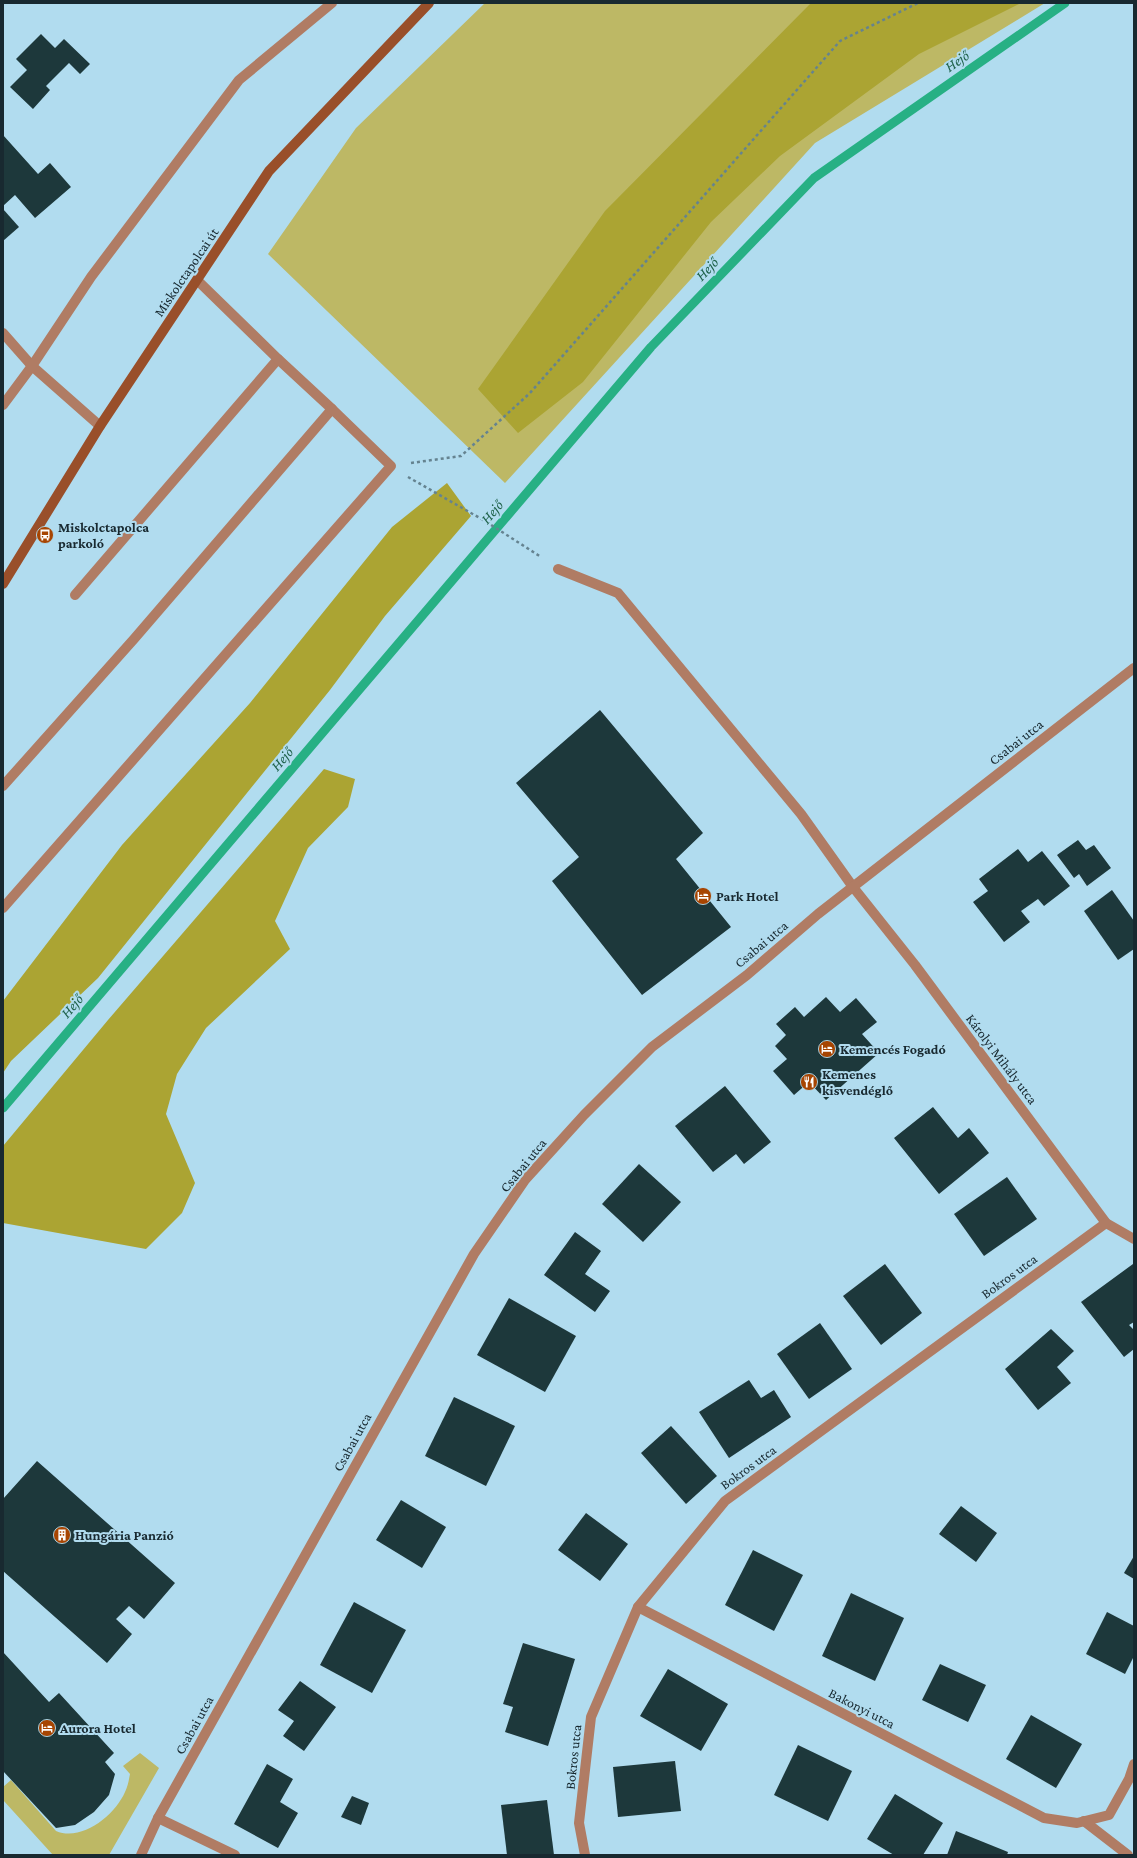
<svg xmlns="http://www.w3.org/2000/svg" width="1137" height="1858" viewBox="0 0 1137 1858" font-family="'Crimson Pro',serif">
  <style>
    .green { fill: #bdb865 }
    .forest { fill: #aba433 }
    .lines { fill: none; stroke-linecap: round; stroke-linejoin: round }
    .stream { stroke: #27b084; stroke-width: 9 }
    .building { fill: #1d383b }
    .path { stroke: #658390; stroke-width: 2.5; stroke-dasharray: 3 3; stroke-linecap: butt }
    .lane { stroke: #b07c64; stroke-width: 10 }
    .street { stroke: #b07c64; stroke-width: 10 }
    .secondary { stroke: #994f2a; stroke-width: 10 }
    .labels { text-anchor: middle; stroke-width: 4; stroke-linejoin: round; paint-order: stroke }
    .street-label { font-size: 14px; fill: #182930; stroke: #b1dcef }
    .poi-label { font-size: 14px; font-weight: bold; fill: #182930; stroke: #b1dcef; text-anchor: start }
    .water-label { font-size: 15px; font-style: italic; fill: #1e6149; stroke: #b1dcef }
  </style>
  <rect width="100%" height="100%" fill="#b1dcef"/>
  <!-- green -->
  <g class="green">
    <path d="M485 3H1045L815 143 505 483 268 254 356 128Z"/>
    <path d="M140 1753 159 1768 109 1855H53L3 1800V1787L11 1780 56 1831C82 1842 115 1815 125 1792 128 1786 129 1779 130 1774L123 1766Z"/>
  </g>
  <!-- forest -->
  <g class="forest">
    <path d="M811 3H1021L919 54 780 156 711 222 583 382 518 433 478 389 605 211Z"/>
    <path d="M447 483 471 516 385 616 330 690 98 978 11 1061 3 1073V1001L122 845 250 703 392 527Z"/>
    <path d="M324 769 355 779 348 807 308 848 275 921 290 949 206 1028 177 1074 166 1114 195 1183 182 1213 146 1249 3 1223V1146L108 1020Z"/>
  </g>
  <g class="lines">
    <!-- stream -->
    <path class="stream" d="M3 1108 651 347 814 178 1065 3"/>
  </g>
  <!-- building -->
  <g class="building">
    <path d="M41 34 55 48 64 39 90 64 80 74 69 63 46 86 50 90 33 109 10 87 27 70 16 59Z"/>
    <path d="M3 135 38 174 50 163 71 187 35 218 15 195 3 206Z"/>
    <path d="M3 209 19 227 3 241Z"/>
    <path d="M600 710 703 833 676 859 731 927 642 995 552 881 579 857 516 783Z"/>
    <path d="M1078 840 1086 850 1094 845 1111 868 1087 886 1079 874 1074 878 1057 855Z"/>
    <path d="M1018 849 1028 862 1042 851 1070 886 1044 906 1038 899 1021 911 1030 922 1004 942 973 902 988 891 979 879Z"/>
    <path d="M1112 890 1134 921V949L1118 960 1084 911Z"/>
    <path d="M826 997 840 1012 856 998 877 1022 862 1034 879 1053 826 1100 809 1082 794 1095 773 1071 787 1059 775 1046 786 1035 776 1024 795 1007 804 1017Z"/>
    <path d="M725 1086 771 1142 744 1164 736 1154 713 1172 675 1126Z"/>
    <path d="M933 1107 958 1138 969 1128 989 1153 939 1194 894 1138Z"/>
    <path d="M639 1164 681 1202 643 1242 602 1204Z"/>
    <path d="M1007 1177 1037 1219 984 1256 954 1214Z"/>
    <path d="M575 1232 601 1251 585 1274 610 1291 595 1312 544 1275Z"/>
    <path d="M885 1264 922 1313 881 1345 843 1296Z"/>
    <path d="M1133 1264 1134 1322 1129 1325 1134 1330V1349L1124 1357 1081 1302Z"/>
    <path d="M509 1298 576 1336 545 1392 477 1355Z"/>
    <path d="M820 1323 852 1369 809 1399 777 1354Z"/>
    <path d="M1051 1329 1074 1351 1057 1367 1071 1383 1038 1410 1005 1369Z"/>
    <path d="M749 1380 761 1398 774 1390 791 1417 729 1458 699 1412Z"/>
    <path d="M454 1397 515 1426 486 1486 425 1456Z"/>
    <path d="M671 1426 717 1476 686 1504 641 1453Z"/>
    <path d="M37 1461 175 1583 144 1619 129 1606 116 1619 132 1634 107 1663 3 1571V1499Z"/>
    <path d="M401 1500 446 1527 422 1568 376 1540Z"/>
    <path d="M961 1506 997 1533 976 1562 939 1534Z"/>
    <path d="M586 1513 628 1544 600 1581 558 1550Z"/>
    <path d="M753 1550 803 1575 774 1631 725 1605Z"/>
    <path d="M1134 1556V1579L1124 1573Z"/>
    <path d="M851 1593 904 1618 875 1681 822 1656Z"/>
    <path d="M354 1602 406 1630 372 1693 320 1665Z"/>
    <path d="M1107 1612 1134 1626V1656L1125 1674 1086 1654Z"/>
    <path d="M523 1643 575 1659 548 1746 505 1732 513 1707 503 1704Z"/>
    <path d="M3 1652 49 1702 59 1693 114 1753 105 1762 115 1774 109 1795 94 1812 75 1825 56 1828 3 1771Z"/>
    <path d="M940 1664 986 1685 968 1722 922 1700Z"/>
    <path d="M668 1669 728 1704 701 1751 640 1716Z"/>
    <path d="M300 1681 336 1707 304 1751 283 1736 294 1721 278 1710Z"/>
    <path d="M1031 1715 1082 1744 1056 1788 1006 1759Z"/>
    <path d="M798 1745 852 1771 828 1821 774 1795Z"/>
    <path d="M675 1761 681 1811 618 1817 613 1767Z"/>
    <path d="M267 1764 293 1779 280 1802 298 1813 278 1848 234 1824Z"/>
    <path d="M895 1794 943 1823 923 1855H894L867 1839Z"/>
    <path d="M352 1796 369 1803 361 1825 341 1817Z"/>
    <path d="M547 1800 554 1855H507L501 1805Z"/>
    <path d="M956 1831 1008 1852 1007 1855H947Z"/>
  </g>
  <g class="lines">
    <!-- path -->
    <g class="path">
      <path d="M411 463 461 456 530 393 840 41 918 3"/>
      <path d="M408 477 485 521 541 557"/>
    </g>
    <!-- lane -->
    <g class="lane">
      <path d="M558 569 618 593 801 814 853 887"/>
      <path d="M75 595 278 359"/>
      <path d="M3 786 134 639 332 409 278 359 197 280"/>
      <path d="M3 908 391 466 332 409"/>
    </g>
    <!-- street -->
    <g class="street">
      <path d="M3 333 32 366 100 426"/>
      <path d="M3 405 32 366 91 277 239 80 332 3"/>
      <path d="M853 887 915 965 1106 1223 1134 1239"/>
      <path d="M638 1607 1044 1818 1077 1823 1109 1815 1129 1779 1134 1764"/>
      <path d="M158 1818 235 1855"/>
      <path d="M1084 1821 1128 1855"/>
      <path d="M141 1855 158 1818 474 1254 525 1180 584 1115 652 1047 747 975 818 914 1134 668"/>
      <path d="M585 1855 579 1823 591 1717 638 1607 725 1501 1106 1223"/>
    </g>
    <!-- secondary -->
    <path class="secondary" d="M3 584 100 426 269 171 429 3"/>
  </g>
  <!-- icons -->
  <defs>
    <g id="bus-disc" transform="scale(0.9)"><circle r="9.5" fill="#a74502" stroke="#b1dcef"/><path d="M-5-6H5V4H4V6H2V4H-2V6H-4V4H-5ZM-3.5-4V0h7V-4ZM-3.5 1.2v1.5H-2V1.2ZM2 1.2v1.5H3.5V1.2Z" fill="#fff"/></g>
    <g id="hotel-disc" transform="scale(0.9)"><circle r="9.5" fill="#a74502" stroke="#b1dcef"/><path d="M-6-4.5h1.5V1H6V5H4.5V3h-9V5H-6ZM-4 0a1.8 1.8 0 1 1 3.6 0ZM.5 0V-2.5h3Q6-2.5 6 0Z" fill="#fff"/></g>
    <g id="restaurant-disc" transform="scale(0.9)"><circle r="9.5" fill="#a74502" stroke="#b1dcef"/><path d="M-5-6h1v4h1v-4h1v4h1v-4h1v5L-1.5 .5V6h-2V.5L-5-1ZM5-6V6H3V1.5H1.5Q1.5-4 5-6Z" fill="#fff"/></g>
    <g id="building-disc" transform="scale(0.9)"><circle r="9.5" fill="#a74502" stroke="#b1dcef"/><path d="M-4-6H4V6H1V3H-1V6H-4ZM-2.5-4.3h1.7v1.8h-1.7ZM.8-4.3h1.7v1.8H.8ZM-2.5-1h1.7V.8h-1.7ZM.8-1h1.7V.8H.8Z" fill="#fff"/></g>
  </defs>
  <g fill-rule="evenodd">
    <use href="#bus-disc" x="45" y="535"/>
    <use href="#hotel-disc" x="703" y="896"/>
    <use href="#hotel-disc" x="827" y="1049"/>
    <use href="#restaurant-disc" x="809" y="1082"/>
    <use href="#building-disc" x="62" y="1535"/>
    <use href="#hotel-disc" x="47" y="1728"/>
  </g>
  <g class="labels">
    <!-- street labels -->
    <g class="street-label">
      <text transform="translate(186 272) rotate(-56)" y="5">Miskolctapolcai út</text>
      <text transform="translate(1016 742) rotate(-38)" y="5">Csabai utca</text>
      <text transform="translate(761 944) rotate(-40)" y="5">Csabai utca</text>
      <text transform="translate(1002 1059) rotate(53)" y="5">Károlyi Mihály utca</text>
      <text transform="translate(523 1165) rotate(-51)" y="5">Csabai utca</text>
      <text transform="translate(1009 1276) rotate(-36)" y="5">Bokros utca</text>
      <text transform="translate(352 1442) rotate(-61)" y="5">Csabai utca</text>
      <text transform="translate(748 1467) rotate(-36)" y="5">Bokros utca</text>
      <text transform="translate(862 1708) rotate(27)" y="5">Bakonyi utca</text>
      <text transform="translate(194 1725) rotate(-61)" y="5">Csabai utca</text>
      <text transform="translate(573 1757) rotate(-84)" y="5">Bokros utca</text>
    </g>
    <!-- poi labels -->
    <g class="poi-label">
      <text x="58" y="532">Miskolctapolca<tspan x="58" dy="16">parkoló</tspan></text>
      <text x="716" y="901">Park Hotel</text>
      <text x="840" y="1054">Kemencés Fogadó</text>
      <text x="822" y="1079">Kemenes<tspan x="822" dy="16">kisvendéglő</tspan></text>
      <text x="75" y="1540">Hungária Panzió</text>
      <text x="60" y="1733">Aurora Hotel</text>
    </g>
    <!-- water labels -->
    <g class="water-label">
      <text transform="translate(957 61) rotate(-35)" y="5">Hejő</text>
      <text transform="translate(707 269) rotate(-46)" y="5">Hejő</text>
      <text transform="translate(492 512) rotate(-50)" y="5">Hejő</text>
      <text transform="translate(282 759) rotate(-50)" y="5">Hejő</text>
      <text transform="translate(72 1006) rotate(-50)" y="5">Hejő</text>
    </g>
  </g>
  <!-- border -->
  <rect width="1137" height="1858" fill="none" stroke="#182930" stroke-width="8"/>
</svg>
